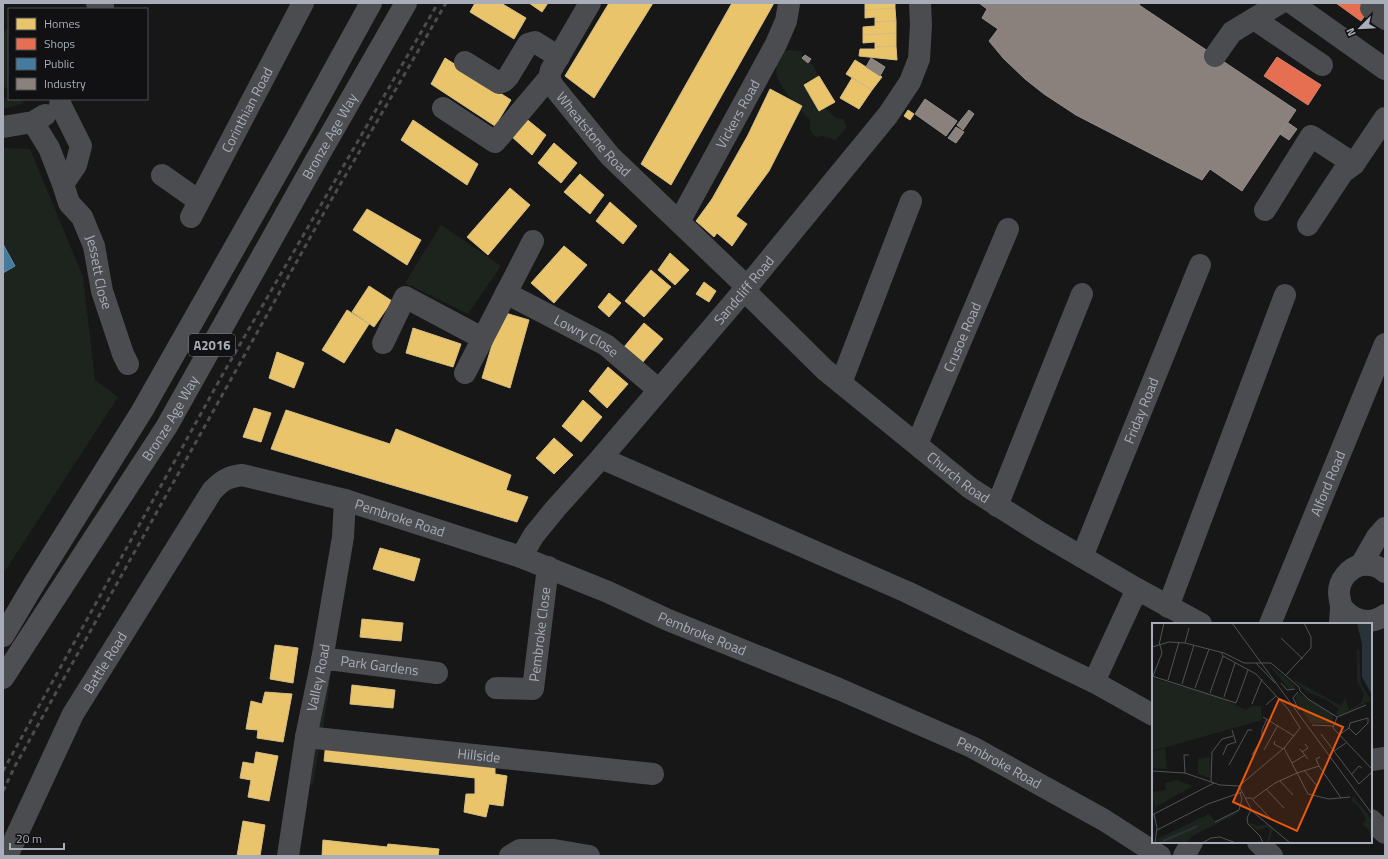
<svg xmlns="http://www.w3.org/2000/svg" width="1388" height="859" viewBox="0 0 1388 859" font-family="'Titillium Web',sans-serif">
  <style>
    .green { fill: #1d241e }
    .homes { fill: #e9c46a; stroke: #d6bd81 }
    .shops { fill: #e76f51; stroke: #d48270 }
    .public { fill: #457b9d; stroke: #638aa5 }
    .industry { fill: #8a817c; stroke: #938e8e }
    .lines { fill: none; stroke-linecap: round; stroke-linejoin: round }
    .minor { stroke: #4b4c50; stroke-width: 22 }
    .major { stroke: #4d4f52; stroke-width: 22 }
    .rail { stroke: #4b4c4f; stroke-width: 3; stroke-dasharray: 5 4; stroke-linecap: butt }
    .labels { text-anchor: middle; stroke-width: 4; stroke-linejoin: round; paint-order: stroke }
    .shield { fill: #111113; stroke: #7b7e86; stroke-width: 1 }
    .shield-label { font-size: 13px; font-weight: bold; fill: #a8adb8 }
    .street-label { font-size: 14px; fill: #a8adb8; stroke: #111113 }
    .inset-river { fill: none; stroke: #2a3239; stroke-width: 2 }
    .inset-road { fill: none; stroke: #515357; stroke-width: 1 }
    .view { fill: #e8590c; fill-opacity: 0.15; stroke: #e8590c; stroke-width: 2 }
    .inset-edge { fill: none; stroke: #a8adb8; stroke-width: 2 }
  </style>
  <rect width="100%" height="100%" fill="#171717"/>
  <!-- green -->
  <g class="green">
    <path d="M9 27V88L3 87V33Z"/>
    <path d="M791 50 802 51 801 55C810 61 818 69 818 79L806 81 807 88 820 103 836 118 843 119 847 127 836 140 823 136 815 137 810 130V120C800 110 777 85 776 72 776 64 779 58 783 51Z"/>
    <path d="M3 98 22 100 24 103 3 109Z"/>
    <path d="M3 148 30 149 83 277 95 380 118 397 3 574Z"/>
    <path d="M441 225 501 266 468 314 405 283Z"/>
    <path d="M326 682 330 683 323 729 318 728Z"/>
    <path d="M316 742H320L313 785 308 784Z"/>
  </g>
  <!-- homes -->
  <g class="homes">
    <path d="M475 3H501L526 18 514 39 470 12Z"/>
    <path d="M529 3H548L542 12Z"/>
    <path d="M609 3H653L594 98 565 76Z"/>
    <path d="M732 3H774L671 185 641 164Z"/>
    <path d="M865 3H895V8L865 10Z"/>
    <path d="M895 8 896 21 875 22V17L865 18V10Z"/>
    <path d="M896 21V33L863 35V27L875 26V22Z"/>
    <path d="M896 33V46L875 47V42L863 43V35Z"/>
    <path d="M896 46 897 60 859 56 860 49H875V47Z"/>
    <path d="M445 58 511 100 495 126 431 84Z"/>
    <path d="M855 60 882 77 872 90 846 74Z"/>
    <path d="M819 76 835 102 819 111 804 85Z"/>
    <path d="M852 78 872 90 859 109 840 98Z"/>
    <path d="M770 89 802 106 769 171 736 216 747 224 732 246 717 233 714 237 696 221 712 199 748 135Z"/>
    <path d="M908 110 914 114 910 120 904 116Z"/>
    <path d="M524 117 546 135 532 155 511 136Z"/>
    <path d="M413 120 478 164 467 185 401 140Z"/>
    <path d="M554 143 577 163 561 183 538 163Z"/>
    <path d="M580 174 604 195 590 214 564 192Z"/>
    <path d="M510 188 530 205 488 255 467 237Z"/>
    <path d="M610 202 637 226 623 244 596 221Z"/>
    <path d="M367 209 421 240 407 265 353 230Z"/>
    <path d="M564 246 587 265 554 303 531 283Z"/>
    <path d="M670 253 689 270 675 285 658 270Z"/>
    <path d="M651 270 671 287 644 317 625 301Z"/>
    <path d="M704 282 716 291 709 302 696 294Z"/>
    <path d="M369 286 392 301 374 327 352 312Z"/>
    <path d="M609 293 621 303 609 317 598 307Z"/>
    <path d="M347 310 369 324 344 363 322 350Z"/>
    <path d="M502 312 529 320 510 388 482 378Z"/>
    <path d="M644 323 663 339 642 363 624 347Z"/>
    <path d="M413 328 461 344 453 367 406 353Z"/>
    <path d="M277 352 304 363 294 388 269 378Z"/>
    <path d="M608 367 628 384 607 408 589 391Z"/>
    <path d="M583 400 602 417 581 442 562 426Z"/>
    <path d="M254 408 271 413 261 442 243 437Z"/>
    <path d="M286 410 390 444 396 429 511 475 506 490 528 497 517 522 271 449Z"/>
    <path d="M554 438 573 455 554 474 536 458Z"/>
    <path d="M380 548 420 559 414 581 373 569Z"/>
    <path d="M362 619 403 623 401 641 360 637Z"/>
    <path d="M275 645 298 648 293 683 270 679Z"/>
    <path d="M352 685 395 690 393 708 350 704Z"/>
    <path d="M265 692 292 694 283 742 257 738 258 730 246 729 251 701 262 704Z"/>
    <path d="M326 742 495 760V774L507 776 503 806 489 804 486 817 464 812 466 794H475V778L324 761Z"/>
    <path d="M256 752 278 756 269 801 248 797 251 780 240 778 243 762 254 764Z"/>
    <path d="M243 821 265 825 260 856H237Z"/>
    <path d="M323 840 387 847 388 844 439 849 438 856H322Z"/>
  </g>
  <!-- shops -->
  <g class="shops">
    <path d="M1336 3H1374L1361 21Z"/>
    <path d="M1277 57 1321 85 1308 105 1264 76Z"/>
  </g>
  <!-- public -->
  <path class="public" d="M3 244 15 266 3 273Z"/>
  <!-- industry -->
  <g class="industry">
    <path d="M979 3H1140L1139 5 1296 110 1242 191 1210 169 1202 180 1076 115 1044 94 1025 79 1004 59 989 41 998 29 982 18 987 9Z"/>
    <path d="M805 55 811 59 808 63 802 58Z"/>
    <path d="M871 58 885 67 880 76 866 67Z"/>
    <path d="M925 99 957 121 946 136 915 114Z"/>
    <path d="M969 110 974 114 963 130 957 125Z"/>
    <path d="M1287 122 1297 129 1289 140 1280 134Z"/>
    <path d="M956 127 964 132 956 143 948 138Z"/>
  </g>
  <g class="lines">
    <!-- minor -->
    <g class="minor">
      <path d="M97 3 103 6"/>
      <path d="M1292 3 1385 69"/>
      <path d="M1371 8 1385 19"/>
      <path d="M1254 19 1322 65"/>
      <path d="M1215 56 1232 32 1280 3"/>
      <path d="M465 62 499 83 504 81 508 77 528 44 535 42 559 57"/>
      <path id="s1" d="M549 78 553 86 610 156 747 287"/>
      <path d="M60 104 81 146 76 165 63 184"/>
      <path d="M443 108 495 142 549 78 551 70 590 3"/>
      <path id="s2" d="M33 122 49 148 63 184 69 203 82 217 94 246 102 291 123 354 128 364"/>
      <path d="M3 127 33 122 45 115"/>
      <path d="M162 175 199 201"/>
      <path d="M1265 210 1311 136 1354 164"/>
      <path id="s3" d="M191 217 303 3"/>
      <path id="s4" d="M679 222 776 44 786 21 789 4"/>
      <path d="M1308 225 1343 172 1354 164 1385 118"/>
      <path id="s5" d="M744 290 825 370 970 488 1041 533 1137 589 1201 624"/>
      <path id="s6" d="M506 293 606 345 659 390"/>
      <path d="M383 343 405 297 482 338"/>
      <path d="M465 373 533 241"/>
      <path d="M841 383 911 201"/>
      <path id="s7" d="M917 444 1008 229"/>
      <path d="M601 458 907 592 1094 682"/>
      <path d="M997 506 1082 294"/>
      <path id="s8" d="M521 557 534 535 556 508 601 458 747 287 888 115 910 82 919 59 921 25 920 3"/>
      <path id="s9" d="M1082 557 1200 265"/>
      <path d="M1137 589 1094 682 1153 715"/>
      <path d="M1168 607 1285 295"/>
      <path id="s10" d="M1270 624 1385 344"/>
      <path id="s11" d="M322 660H336L437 673"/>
      <path id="s12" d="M496 688 533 689 548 567"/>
      <path id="s13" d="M306 737 653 774"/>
      <path d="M1371 760 1385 758"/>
      <path d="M1371 820 1385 833"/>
      <path d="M1258 842 1272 856"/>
      <path id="s14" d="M7 856 73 714 212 491C222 480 228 477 242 475L345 500 521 557 608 592 668 620 839 689 972 747 1104 820 1160 856"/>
      <path id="s15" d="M288 856 306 737 322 660 343 537 345 500"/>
      <path d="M510 856 520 850H554L589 856"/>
    </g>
    <!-- major -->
    <g class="major">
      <path d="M1361 565 1377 537 1385 528"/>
      <path d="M1341 606C1352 621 1369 626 1385 615"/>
      <path d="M1340 624C1340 619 1341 613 1341 608 1341 603 1339 598 1339 592 1339 580 1349 568 1361 565 1370 564 1379 566 1385 572"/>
      <path d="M3 636 34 584 142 411 295 141 371 3"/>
      <path id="s16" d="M3 678 167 426 316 160 406 3"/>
      <path d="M1184 856 1192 842"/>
    </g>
    <!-- rail -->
    <g class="rail">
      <path d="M3 771 224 372 438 3"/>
      <path d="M3 791 15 766 330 202 446 3"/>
    </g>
  </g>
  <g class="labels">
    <!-- shield labels -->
    <rect class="shield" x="189" y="334" width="46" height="22" rx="3"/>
    <g class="shield-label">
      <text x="212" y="350">A2016</text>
    </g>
    <!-- street labels -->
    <g class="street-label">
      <text dy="5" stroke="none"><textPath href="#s3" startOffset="121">Corinthian Road</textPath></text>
      <text dy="5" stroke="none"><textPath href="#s4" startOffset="123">Vickers Road</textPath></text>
      <text dy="5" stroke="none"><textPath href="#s1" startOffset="72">Wheatstone Road</textPath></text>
      <text dy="5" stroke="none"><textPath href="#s16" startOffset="633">Bronze Age Way</textPath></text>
      <text dy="5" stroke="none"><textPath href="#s2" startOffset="166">Jessett Close</textPath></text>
      <text dy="5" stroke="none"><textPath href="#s8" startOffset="348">Sandcliff Road</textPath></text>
      <text dy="5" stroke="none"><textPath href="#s6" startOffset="91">Lowry Close</textPath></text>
      <text dy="5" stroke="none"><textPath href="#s7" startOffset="116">Crusoe Road</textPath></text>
      <text dy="5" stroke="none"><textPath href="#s9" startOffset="158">Friday Road</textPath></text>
      <text dy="5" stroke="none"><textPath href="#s16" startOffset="309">Bronze Age Way</textPath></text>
      <text dy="5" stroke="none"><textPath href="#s5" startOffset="285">Church Road</textPath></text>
      <text dy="5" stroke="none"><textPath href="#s10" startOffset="152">Alford Road</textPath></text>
      <text dy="5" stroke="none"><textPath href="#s14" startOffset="618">Pembroke Road</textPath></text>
      <text dy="5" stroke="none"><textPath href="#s14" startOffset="942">Pembroke Road</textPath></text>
      <text dy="5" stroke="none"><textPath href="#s12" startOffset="92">Pembroke Close</textPath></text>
      <text dy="5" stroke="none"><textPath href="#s14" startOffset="217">Battle Road</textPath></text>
      <text dy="5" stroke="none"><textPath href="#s11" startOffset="58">Park Gardens</textPath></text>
      <text dy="5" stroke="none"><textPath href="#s15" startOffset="181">Valley Road</textPath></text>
      <text dy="5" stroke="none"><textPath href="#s13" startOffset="174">Hillside</textPath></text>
      <text dy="5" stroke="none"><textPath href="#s14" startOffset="1266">Pembroke Road</textPath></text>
    </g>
  </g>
  <!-- overview -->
  <g transform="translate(1152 623)">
    <rect width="220" height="220" fill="#171717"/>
    <path d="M207 26 209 61 219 77 187 93 184 91 187 86 175 77 154 68 139 55 189 83 193 75 197 87 209 80 212 71 205 58V27ZM116 41 141 61 143 64 138 67ZM0 55 65 73 94 87 99 83H109L110 97 0 128ZM146 70 182 92 179 101 158 100 143 76ZM13 125 15 146 0 145V129ZM58 134 59 154 57 155 46 151V136ZM24 157 41 163 5 183 4 188 0 169 14 167 13 160ZM201 173 220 197V215L217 207 211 202 214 196 208 185 200 178ZM87 187 88 189 40 213 35 220H5V216L57 191 63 198ZM99 200 105 203 115 201 121 206 117 220H114L118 208 116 204 106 207 97 201Z" fill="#1d241e"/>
    <path d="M205 0H220V72L210 54V21Z" fill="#2a3239"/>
    <path class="inset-river" d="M11 218 46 203"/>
    <path class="inset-road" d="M80 0 220 191M129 15 151 36M33 20 37 5M7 22 12 0M0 24 17 19 33 20 72 30 92 40H119L147 64 148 68M69 29 71 33 104 51 136 86 148 105 132 125 87 163M104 40 123 60M134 52 159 25V14L152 0M0 53 84 80 96 47M1 53 10 30 8 22M16 57 27 19M129 60 135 67 143 66M30 61 42 22M43 65 57 26M148 68 156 76 185 94M146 69 141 75 147 87M58 70 71 33M72 74 83 40M100 81 110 56M114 82 124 73M111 94 142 113M185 94 181 105 220 146M185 94 214 82M160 102 181 103M80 107 84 120M169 111 207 161 220 149M187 112 197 105 198 100 216 95V100L204 112 197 105M123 118 122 121 131 126M132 125 156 171 177 176 198 174M148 126 156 136M112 127 126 102M182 128 194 120M150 129 156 125 153 121M71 132 75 122 84 119M100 132 110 115V107L115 96M168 134 164 136 167 143 189 175M140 140 153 132M77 142 96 107H100M152 147 165 163M0 148 33 150 68 162 87 163 100 188 138 220M33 150 32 132H37M145 150 167 143M199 152 207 143 210 145M128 158 141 172M59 159 60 129 70 116 81 113M114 166 132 185M94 175H99L120 197M101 176 123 160 145 150M99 187 95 195 96 201 108 213 111 220M2 191 5 205 3 220M0 192 62 160M63 199 87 187 90 176 88 170M5 207 56 181 90 169M50 220 59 215 68 214 84 220"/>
    <path class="view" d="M127 76 191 104 145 208 81 179Z"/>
    <rect width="220" height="220" class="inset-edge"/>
  </g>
  <!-- border -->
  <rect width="1388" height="859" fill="none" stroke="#a8adb8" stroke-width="8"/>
  <!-- legend -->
  <rect x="8" y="8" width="140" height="92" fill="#111113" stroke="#4d4f55"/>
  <rect x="16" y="18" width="20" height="12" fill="#e9c46a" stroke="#4d4f55"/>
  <text x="44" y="28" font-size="12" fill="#a8adb8">Homes</text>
  <rect x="16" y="38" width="20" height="12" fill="#e76f51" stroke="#4d4f55"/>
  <text x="44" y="48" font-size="12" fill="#a8adb8">Shops</text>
  <rect x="16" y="58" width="20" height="12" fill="#457b9d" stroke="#4d4f55"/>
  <text x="44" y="68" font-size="12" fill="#a8adb8">Public</text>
  <rect x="16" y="78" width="20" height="12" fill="#8a817c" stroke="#4d4f55"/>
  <text x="44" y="88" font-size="12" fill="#a8adb8">Industry</text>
  <!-- north arrow -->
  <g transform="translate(1360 28) rotate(246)" stroke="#111113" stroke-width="3" paint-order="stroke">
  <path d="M0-3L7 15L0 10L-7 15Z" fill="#a8adb8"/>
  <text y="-6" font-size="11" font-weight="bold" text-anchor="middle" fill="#a8adb8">N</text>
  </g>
  <!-- scale -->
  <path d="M10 843v6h54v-6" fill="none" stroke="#a8adb8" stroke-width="2"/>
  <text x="16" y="843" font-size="12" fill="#a8adb8" stroke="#111113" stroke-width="3" paint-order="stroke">20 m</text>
</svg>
